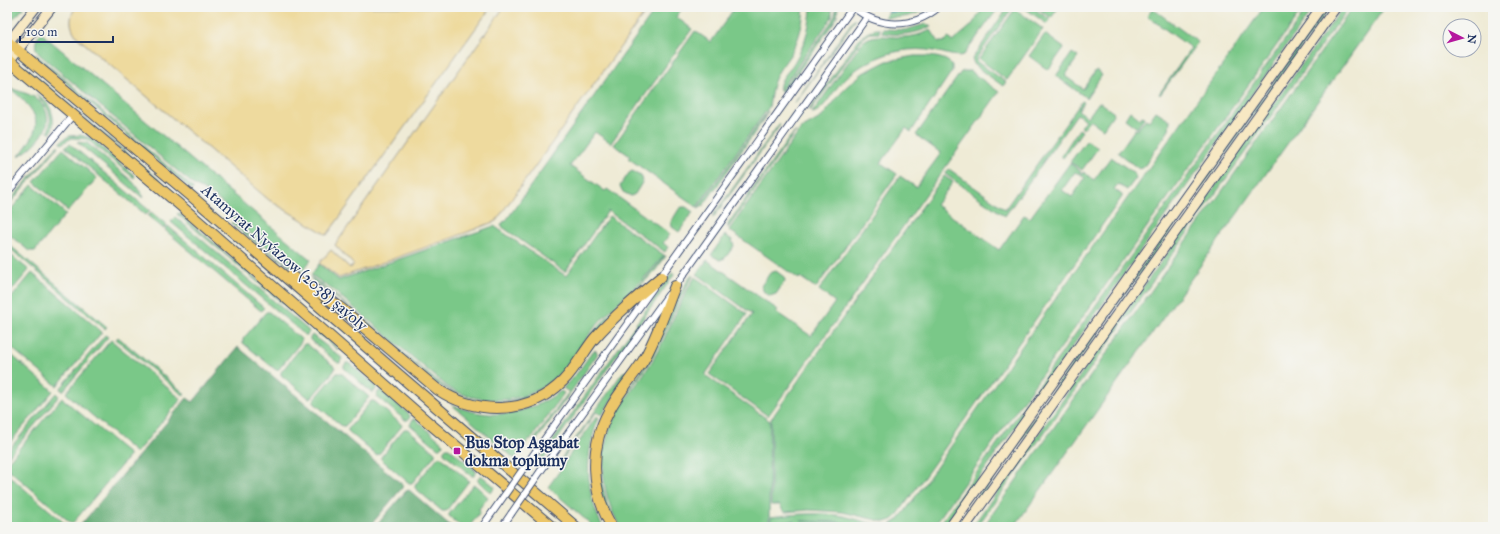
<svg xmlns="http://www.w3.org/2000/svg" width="1500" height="534" viewBox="0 0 1500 534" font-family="'IM FELL Great Primer',serif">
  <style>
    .green { fill: #7ac888; stroke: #4a7c73 }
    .forest { fill: #63ac74; stroke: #3f6e69 }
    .sand { fill: #eeda9e; stroke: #84847e }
    .water { fill: #4dbcc2; stroke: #347690 }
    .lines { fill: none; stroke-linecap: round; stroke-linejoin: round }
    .street-casing { stroke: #3b4b70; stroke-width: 8 }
    .secondary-casing { stroke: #3b4b70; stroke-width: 11 }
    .primary-casing { stroke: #3b4b70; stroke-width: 12 }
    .street { stroke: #fff; stroke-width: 6 }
    .secondary { stroke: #f7e8c3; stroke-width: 9 }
    .primary { stroke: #ecc669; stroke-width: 10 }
    .street-bridge-casing { stroke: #3b4b70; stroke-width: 8; stroke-linecap: butt }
    .street-bridge { stroke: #fff; stroke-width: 6 }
    .poi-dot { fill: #b5179e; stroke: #f6f6f2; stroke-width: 1.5 }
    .labels { text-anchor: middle; stroke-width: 3; stroke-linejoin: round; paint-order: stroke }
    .street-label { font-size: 16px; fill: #1b2f5e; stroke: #f6f6f2 }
    .poi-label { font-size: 16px; font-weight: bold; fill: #1b2f5e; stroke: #f6f6f2; text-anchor: start }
  </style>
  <rect width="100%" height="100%" fill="#f6f6f2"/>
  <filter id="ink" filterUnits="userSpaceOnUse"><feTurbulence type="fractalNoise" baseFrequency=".025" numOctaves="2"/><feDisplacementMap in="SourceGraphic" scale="8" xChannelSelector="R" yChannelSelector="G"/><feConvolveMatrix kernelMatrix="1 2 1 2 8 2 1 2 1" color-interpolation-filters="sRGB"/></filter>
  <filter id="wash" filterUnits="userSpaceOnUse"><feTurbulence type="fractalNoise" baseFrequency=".012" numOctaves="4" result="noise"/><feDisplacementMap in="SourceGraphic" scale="16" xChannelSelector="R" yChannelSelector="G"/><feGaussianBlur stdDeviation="0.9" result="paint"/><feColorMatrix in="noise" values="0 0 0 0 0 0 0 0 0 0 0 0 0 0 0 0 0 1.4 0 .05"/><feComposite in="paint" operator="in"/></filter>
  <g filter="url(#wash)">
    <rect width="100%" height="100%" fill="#efebd6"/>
    <!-- green -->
    <g class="green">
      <path d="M7 7H24C19 13 16 19 7 19Z"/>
      <path d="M657 7H683L676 17 692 29 611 143 595 132 570 166 605 191 607 189 670 234 663 243 668 247 665 252 608 211 565 272 501 226 504 221 505 222Z"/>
      <path d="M735 7H804C803 24 799 41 790 55 785 63 778 70 775 79 771 88 771 97 769 107L697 207 628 158 630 156 614 145 695 31 711 42Z"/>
      <path d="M811 7H832V17L780 91C778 82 785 75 790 69 803 50 810 30 811 7Z"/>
      <path d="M836 7H838L837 16 834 22 783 93 781 92 832 21 835 15Z"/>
      <path d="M921 7H929C916 16 901 19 885 17L887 13 907 12Z"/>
      <path d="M984 7H999L964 55C954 58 943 52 934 51 912 47 890 51 871 61 860 66 849 74 841 83 833 91 823 112 812 113L861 44C872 31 888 38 903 37 913 37 922 34 931 30L939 42H943L949 38 952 42 971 26Z"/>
      <path d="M1008 7H1013L976 59 977 62 1006 82 1003 86 975 66 972 59Z"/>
      <path d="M1023 7H1032L1050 20 1047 24Z"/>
      <path d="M1036 7H1059L1051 18Z"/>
      <path d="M1264 7H1304L933 527H891L890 525 898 520 906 510 1031 333Z"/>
      <path d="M1308 7H1314L944 527H938Z"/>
      <path d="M1327 7H1330L959 527H956Z"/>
      <path d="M1343 7H1349L977 527H972Z"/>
      <path d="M1353 7H1385L1014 527H983Z"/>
      <path d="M1015 9 1043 29 1007 80 979 59Z"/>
      <path d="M1153 9 1198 42 1160 95 1159 94 1191 48 1147 16Z"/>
      <path d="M854 19H855V20L794 104Z"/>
      <path d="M926 24 932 26C916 34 900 36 882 33L883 29 905 30Z"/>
      <path d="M876 29H880L879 33H870L863 38 810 111 809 110 859 39 867 33Z"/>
      <path d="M41 33 311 260 303 270 266 246 235 221 224 205 213 195 194 185 39 54C33 46 35 40 41 33Z"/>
      <path d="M1045 34 1064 48 1048 70 1029 56Z"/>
      <path d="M1072 53 1078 57 1065 76 1083 89 1096 70 1102 75 1086 99 1085 97 1056 76Z"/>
      <path d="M35 54 193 188 192 190 36 57 34 56Z"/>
      <path d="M914 56C924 56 945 55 952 65V71L911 132 906 128 881 163 897 174 816 288 800 277 799 279 729 230 801 129 822 117 846 87 863 73 887 61Z"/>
      <path d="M24 66 183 200 182 201 23 67Z"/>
      <path d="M964 71H970L999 92 768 416 709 374 752 314 697 274 707 260 778 310 776 312 811 336 835 302 819 290 900 176 916 187 941 153 916 135 961 72Z"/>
      <path d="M10 88C18 91 27 93 34 97 62 117 41 143 19 156 45 124 40 114 10 88Z"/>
      <path d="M36 94C51 102 57 118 51 133L48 132C52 120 51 110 42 102 40 99 38 97 36 94Z"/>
      <path d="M1082 101 1084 102 1078 110 1088 117 1099 102 1114 113 1103 129 1090 120 1083 129 1081 127 1086 120 1077 114 1005 216 945 174 949 169 1005 209Z"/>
      <path d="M768 111 762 122 703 206 698 208Z"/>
      <path d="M1130 111 1140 119 1142 116 1145 117 1137 128 1125 119Z"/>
      <path d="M1156 111 1170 120 1169 130 1143 168 1139 169 1118 153 1135 129 1137 130 1146 119 1149 121Z"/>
      <path d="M779 124 780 125 713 218 712 217Z"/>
      <path d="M1079 129 1082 131 1063 158 1061 156Z"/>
      <path d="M796 131 728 228V224L789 138Z"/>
      <path d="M80 135 91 138 135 176 134 178 87 139 72 138 61 144 60 142 69 136Z"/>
      <path d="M1086 141H1088L1098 148 1082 170 1070 162Z"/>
      <path d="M77 142 87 143 133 182 144 197 143 198Z"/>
      <path d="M70 144 150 211 146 215 65 147Z"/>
      <path d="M58 145 59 146 7 207V204Z"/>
      <path d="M63 149 97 178 68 211 34 182Z"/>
      <path d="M1111 157 1134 173 1136 178 1127 190 1118 184 1114 189 1122 195V197L896 517 892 520 885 522 842 512 809 510 785 512 783 511 780 505H771V419L944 176 953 182 936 205 999 250 1024 215 1030 218 1070 163 1081 172 1079 174 1075 172 1062 190 1072 197 1085 178 1081 175 1083 172 1094 180Z"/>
      <path d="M632 171 641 175 643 181 635 194 631 196 623 192 620 186 629 173Z"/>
      <path d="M32 185 66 214 35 251H29L7 233V214Z"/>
      <path d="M682 207H686L693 212 679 232 672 227 671 222 679 209Z"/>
      <path d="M151 212 167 225 164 229 148 216Z"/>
      <path d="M179 213 339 349 338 350 177 214Z"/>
      <path d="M609 216 664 255C645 280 620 300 598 323 585 339 575 357 561 372 532 403 486 408 449 388L333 290 311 275 319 264 339 280 494 226 566 276Z"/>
      <path d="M175 217 308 330 309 332 307 335H305L171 222Z"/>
      <path d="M233 222 264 248 301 272 296 270 263 249 231 223Z"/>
      <path d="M168 226 264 308 261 311 165 230Z"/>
      <path d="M725 235 732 240 734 246 725 258 720 260 711 255Z"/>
      <path d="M7 243 107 327 105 329 7 246Z"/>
      <path d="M7 252 29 270 7 296Z"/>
      <path d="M665 255 666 256 655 271 610 317 564 374 544 390 532 396 518 401 492 404 458 396 436 383 338 299 312 280 311 277 331 292C354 311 376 329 398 348 414 362 430 377 448 389 478 409 522 405 550 384 570 369 582 345 599 326 620 301 646 282 665 255Z"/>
      <path d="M776 271 784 277 785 281 776 294 770 296 764 292 761 286 770 273Z"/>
      <path d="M32 273 102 332 57 386 7 344V303Z"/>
      <path d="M672 273H674V275L537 468 535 466Z"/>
      <path d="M691 275 693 276C677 302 667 331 652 357 642 374 630 389 620 405 592 448 598 482 615 527 610 516 604 504 601 493 595 463 602 431 618 405 626 391 637 379 645 365 661 335 673 304 691 275Z"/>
      <path d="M695 277 747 314 705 375 770 421 769 524 794 521 770 523 771 517C795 514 819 512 843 516 858 519 874 526 889 525V527H866L839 522 801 521 839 523 863 527H620C598 488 597 445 621 406 632 390 644 375 654 358 669 332 678 303 695 277Z"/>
      <path d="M266 312H269L301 339V342L278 370H276L243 343V339Z"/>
      <path d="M105 335 108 337 63 391 60 389Z"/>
      <path d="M312 335 342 358 340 363H338L310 340V338Z"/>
      <path d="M118 337 184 393V396L116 339Z"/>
      <path d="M111 340 181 399 136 453 66 393Z"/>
      <path d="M304 344H307L335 367 334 371 311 398H309L281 375V372Z"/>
      <path d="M595 350 597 352V355L536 441 534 440 569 392 563 388 578 372 592 352Z"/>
      <path d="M7 351 53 391 7 446Z"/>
      <path d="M346 363H349L376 386V389L374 392H371L344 368V366Z"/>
      <path d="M623 372H626L627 375 602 415 596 412 562 460 561 459Z"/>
      <path d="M337 373H341L369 397 345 426H342L314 403V400Z"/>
      <path d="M379 391H382L409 414 410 417 408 420H405L377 397V394Z"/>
      <path d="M561 391 564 393 531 439 528 440 515 459 451 404C490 422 527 415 561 391Z"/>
      <path d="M56 393 59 396 7 458V452Z"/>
      <path d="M62 398 130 455 72 524 7 468V463Z"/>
      <path d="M371 401H374L401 424 402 426 379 454 376 455 348 431V429Z"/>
      <path d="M597 416 599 418C584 453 585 493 603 527H594L548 487 564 465V463Z"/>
      <path d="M413 419H415L443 443V445L441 448H438L410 425Z"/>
      <path d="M404 429H408L435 452V455L412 483H409L381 459V457Z"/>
      <path d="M446 448H449L476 471 474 476H472L444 453V450Z"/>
      <path d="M438 457H441L469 481 446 511H442L415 488V485Z"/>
      <path d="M7 474 69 527H7Z"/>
      <path d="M480 476H482L495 487 491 493 478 481 477 479Z"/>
      <path d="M475 485 488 497 479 509 480 512 469 527H462L449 516V514L472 486Z"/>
    </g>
    <!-- forest -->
    <g class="forest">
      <path d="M238 347 403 485 402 488 369 527H79L187 398 193 402Z"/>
      <path d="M409 490 452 527H375L406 491Z"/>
    </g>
    <!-- sand -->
    <g class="sand">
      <path d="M76 7H491L327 235 269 200 78 38C70 28 68 18 76 7Z"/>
      <path d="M504 7H649L496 221 452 238 339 278 319 263 331 250 350 268 354 265 335 245Z"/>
    </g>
    <!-- water -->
    <path class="water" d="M891 7H919L902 12H888Z"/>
  </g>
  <g filter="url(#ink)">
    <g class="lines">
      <!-- street casing -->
      <g class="street-casing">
        <g id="street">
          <path d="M853 7C879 29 913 29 939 7"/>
          <path d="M7 193 73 115"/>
          <path d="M659 279 853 7"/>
          <path d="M674 288 867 17"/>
          <path d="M528 462 653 288"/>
          <path d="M540 472 668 295"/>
          <path d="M482 527 499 503"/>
          <path d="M502 527 511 514"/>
        </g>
      </g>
      <!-- secondary casing -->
      <g class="secondary-casing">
        <g id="secondary">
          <path d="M7 44 36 7"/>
          <path d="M9 61 52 7"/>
          <path d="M950 527 1321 7"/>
          <path d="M965 527 1336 7"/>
        </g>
      </g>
      <!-- primary casing -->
      <g class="primary-casing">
        <g id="primary">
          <path d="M7 41 190 195 576 527"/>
          <path d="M7 59 181 206 429 423 552 527"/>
          <path d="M291 276 326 297 342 309 437 389C476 415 528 416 563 381 575 369 583 353 594 339 614 316 638 296 661 277"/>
          <path d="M612 527C591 492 589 447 609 411 618 393 632 378 643 361 657 337 665 311 675 286"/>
        </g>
      </g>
      <!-- street -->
      <use href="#street" class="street"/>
      <!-- secondary -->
      <use href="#secondary" class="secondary"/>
      <!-- primary -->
      <use href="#primary" class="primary"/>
      <!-- street-bridge casing -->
      <g class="street-bridge-casing">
        <g id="street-bridge">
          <path d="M499 503 528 462"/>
          <path d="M511 514 540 472"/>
        </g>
      </g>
      <!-- street-bridge -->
      <use href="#street-bridge" class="street-bridge"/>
    </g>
  </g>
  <!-- markers -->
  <rect class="poi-dot" x="453" y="447" width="8" height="8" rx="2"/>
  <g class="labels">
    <!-- street labels -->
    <g class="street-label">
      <text transform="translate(285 257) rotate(41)" y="6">Atamyrat Nyýazow (2038) şaýoly</text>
    </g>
    <!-- poi labels -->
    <g class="poi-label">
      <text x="465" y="448">Bus Stop Aşgabat<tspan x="465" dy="18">dokma toplumy</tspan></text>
    </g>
  </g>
  <!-- margin -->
  <rect width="1500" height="534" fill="none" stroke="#f6f6f2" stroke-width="24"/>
  <!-- north arrow -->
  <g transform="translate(1462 38) rotate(96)"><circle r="19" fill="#f6f6f2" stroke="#9ea6b7"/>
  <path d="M0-3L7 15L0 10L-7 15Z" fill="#b5179e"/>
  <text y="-6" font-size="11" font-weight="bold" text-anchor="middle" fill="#1b2f5e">N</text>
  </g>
  <!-- scale -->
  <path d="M20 36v6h93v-6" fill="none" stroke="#1b2f5e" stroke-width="2"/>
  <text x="26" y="36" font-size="12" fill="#1b2f5e" stroke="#f6f6f2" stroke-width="3" paint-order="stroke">100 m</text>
</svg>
